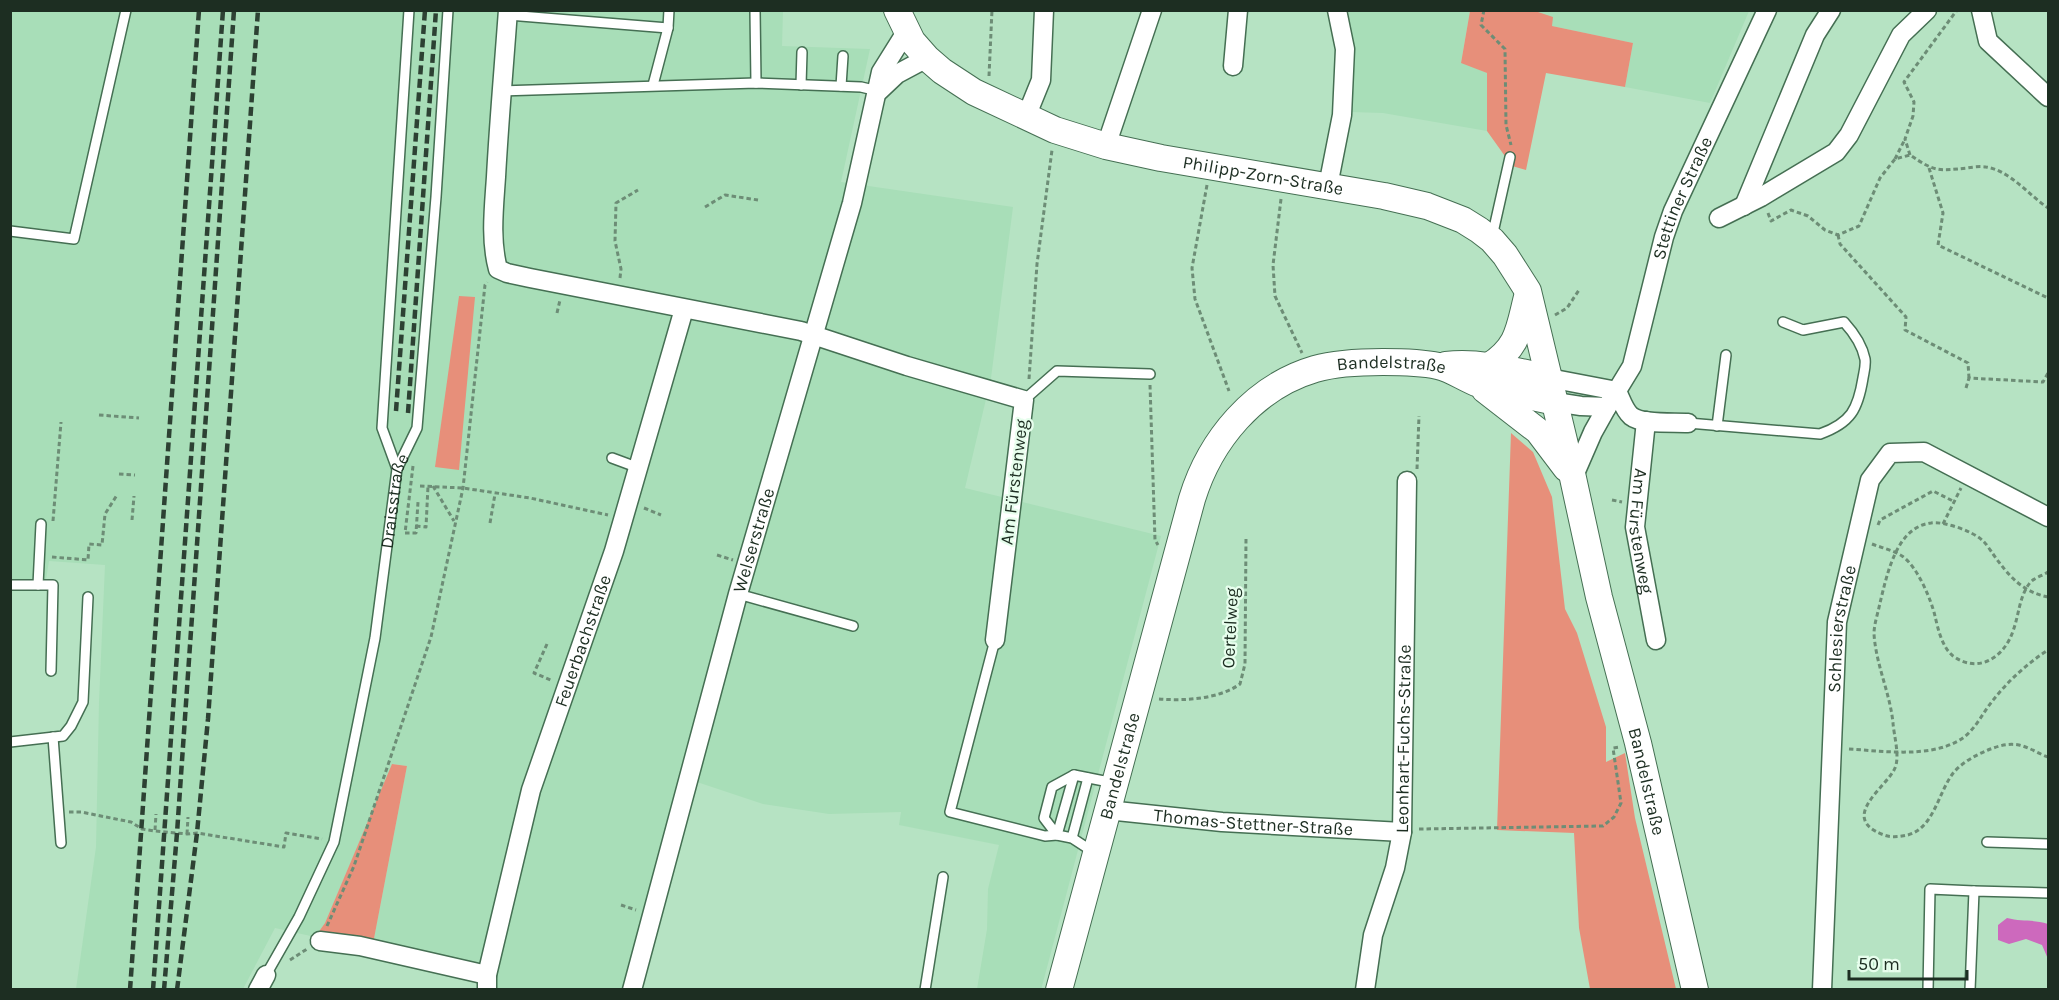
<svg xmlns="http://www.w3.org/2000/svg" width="2059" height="1000" viewBox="0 0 2059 1000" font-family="Karla,sans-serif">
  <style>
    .built { fill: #a8deb8 }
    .green { fill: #e78f7a }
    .water { fill: #cd69bd }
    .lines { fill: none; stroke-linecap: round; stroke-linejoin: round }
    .lane-casing { stroke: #456f53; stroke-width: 12 }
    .street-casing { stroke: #456f53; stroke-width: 21 }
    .secondary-casing { stroke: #456f53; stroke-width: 28 }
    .path { stroke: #6d8d76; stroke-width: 3; stroke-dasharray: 4.5 3; stroke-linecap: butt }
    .lane { stroke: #fff; stroke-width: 9 }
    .street { stroke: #fff; stroke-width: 18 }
    .secondary { stroke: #fff; stroke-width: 26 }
    .rail { stroke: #2d4133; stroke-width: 4.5; stroke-dasharray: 9 4.5; stroke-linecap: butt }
    .labels { text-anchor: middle; stroke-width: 4.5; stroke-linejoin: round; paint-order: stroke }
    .street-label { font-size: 18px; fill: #1d2e22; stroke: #e7feed }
  </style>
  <rect width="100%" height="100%" fill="#b6e3c3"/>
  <!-- built -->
  <g class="built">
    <path d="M11 10H783L782 46 870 49 841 182 1013 207 991 378 965 488 1161 536 1041 990 977 989 987 929 988 889 999 845 899 825 901 812 829 814 763 804 682 777 628 989H484L485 976 372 949 407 766 393 764 325 923 315 937 275 928 243 989H76L96 847 99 702 105 565 49 561 46 580 11 579Z"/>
    <path d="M1348 11H1470L1461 62 1487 73V131L1383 113 1350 112 1353 75 1352 38Z"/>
    <path d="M1535 11H1749L1710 103 1625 87 1633 43 1552 26Z"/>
  </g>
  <!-- green -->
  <g class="green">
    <path d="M1470 11H1535L1553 17 1552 26 1633 43 1625 87 1546 73 1526 170 1512 166 1487 131V73L1461 63Z"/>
    <path d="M459 296 475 297 459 470 435 467Z"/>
    <path d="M1511 433 1533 452 1552 497 1565 609 1577 633 1606 727V762L1625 753 1635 818 1676 989H1590L1579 928 1574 833 1497 830Z"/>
    <path d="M392 764 407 766 372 949 315 937 325 923Z"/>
  </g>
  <!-- water -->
  <path class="water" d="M2007 918C2022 922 2033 919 2048 924V959L2042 945 2026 939 2009 944 1998 940V925Z"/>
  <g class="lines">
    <!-- lane casing -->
    <g class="lane-casing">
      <g id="lane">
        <path d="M755 10 756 83"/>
        <path d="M507 15 668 28"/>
        <path d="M653 85 668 28 669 10"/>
        <path d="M801 85 802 52"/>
        <path d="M841 86 843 56"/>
        <path d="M500 91 756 83 861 87 878 91"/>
        <path d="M10 231 74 239 126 10"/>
        <path d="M1492 237 1510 157"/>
        <path d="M1024 400 1057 371 1150 374"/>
        <path d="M1688 423 1820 434C1851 423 1858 409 1863 378 1864 372 1866 365 1865 359 1862 344 1854 333 1844 322L1803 330 1783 322"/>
        <path d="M1717 426 1726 355"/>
        <path d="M612 458 639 468"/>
        <path d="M397 469 382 428 409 10"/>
        <path d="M10 585H53L51 671"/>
        <path d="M38 585 41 524"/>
        <path d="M738 594 853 626"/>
        <path d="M995 640 950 812 1045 836 1057 835 1074 775 1114 783"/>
        <path d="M53 737 61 843"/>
        <path d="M10 742 63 736 71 726 83 702 88 597"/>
        <path d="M1074 775 1052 787 1044 818 1057 835 1072 838 1095 853"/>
        <path d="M1072 838 1088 778"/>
        <path d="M1987 842 2048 844"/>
        <path id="s1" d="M266 975 299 917 334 842 375 638 397 469 417 428 436 197 448 10"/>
        <path d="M925 990 943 877"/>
        <path d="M1928 990 1930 889 1974 891"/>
        <path d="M1970 990 1974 891 2048 893"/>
      </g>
    </g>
    <!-- street casing -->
    <g class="street-casing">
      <g id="street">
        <path d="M508 10C504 66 499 121 496 177 494 207 490 240 498 269L507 273 530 278 801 331 907 366 1024 400 995 640"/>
        <path d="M1981 10 1988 41 2048 97"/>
        <path d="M1233 66 1238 10"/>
        <path d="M879 91 897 74 927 58"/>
        <path d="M1026 117 1041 80 1044 10"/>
        <path d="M1106 146 1152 10"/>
        <path d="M1328 186 1342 115 1345 49 1337 10"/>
        <path d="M1744 206 1815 35 1831 10"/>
        <path d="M1719 218 1761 197 1836 152 1849 135 1901 35 1927 10"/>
        <path d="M1549 378 1617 391"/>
        <path d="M1617 391C1621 399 1624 410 1631 416 1642 425 1674 422 1688 423"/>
        <path id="s2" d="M1555 402 1581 406 1607 407 1632 366 1664 237 1673 211 1767 10"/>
        <path id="s3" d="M1646 421 1635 527 1656 640"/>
        <path d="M1573 478 1593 432 1607 407"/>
        <path id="s4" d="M1107 810 1222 822 1402 832"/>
        <path d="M320 941 360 946 487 975"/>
        <path d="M258 990 266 975"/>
        <path id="s5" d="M487 990V975L531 790 614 551 684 309"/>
        <path id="s6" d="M632 990 738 594 852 203 881 72 906 32"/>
        <path id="s7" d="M1365 990 1373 935 1395 868 1402 832 1407 481"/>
        <path id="s8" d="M1822 990 1837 622 1870 480 1890 453 1924 452 2048 517"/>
      </g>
    </g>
    <!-- secondary casing -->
    <g class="secondary-casing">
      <g id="secondary">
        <path id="s9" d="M897 10 912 41 927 58 942 71 974 92 1055 130 1106 146 1161 158 1384 196 1427 206 1463 220 1479 230 1492 240 1505 255 1528 291 1573 478 1599 597 1638 743 1695 990"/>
        <path d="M1446 365C1481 361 1515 371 1549 378"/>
        <path d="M1489 366C1519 347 1519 328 1527 297"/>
        <path d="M1485 390 1538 431 1566 468"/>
        <path id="s10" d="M1059 990 1192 499C1210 440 1254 387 1315 369 1336 363 1361 362 1383 362 1401 362 1420 362 1438 366 1452 369 1465 379 1479 384 1504 392 1530 396 1555 402"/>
      </g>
    </g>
    <!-- path -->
    <g class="path">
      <path d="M1484 10 1481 25 1505 49 1506 125 1511 145"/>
      <path d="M989 76 992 10"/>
      <path d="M1910 155 1905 139 1913 116 1914 102 1904 82 1957 10"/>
      <path d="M1895 159 1905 139"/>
      <path d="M1929 168 1943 213 1938 245 2048 298"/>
      <path d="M1207 185 1192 268 1195 299 1229 391"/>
      <path d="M1281 199 1273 265 1275 296 1302 353"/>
      <path d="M705 207 725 195 758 200"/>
      <path d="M1768 213 1771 221 1791 210 1808 216 1825 230 1838 235 1859 226 1880 178 1895 159 1910 155C1935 172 1938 171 1967 168 1973 167 1981 166 1986 167 2009 170 2029 195 2048 208"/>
      <path d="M1838 235 1840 244 1906 317 1905 330 1968 363 1969 378"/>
      <path d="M620 278 621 269 615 241 616 203 638 190"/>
      <path d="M557 313 560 300"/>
      <path d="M1555 315 1567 308 1579 290"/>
      <path d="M1029 379 1037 264 1052 150"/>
      <path d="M1150 385 1155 540 1158 545"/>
      <path d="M1966 388 1969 378 2043 382 2048 373"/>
      <path d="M99 415 139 418"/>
      <path d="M413 466 405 533H416L418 502"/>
      <path d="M1417 469 1419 416"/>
      <path d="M119 474 135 475"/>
      <path d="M420 486 463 488 530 498 608 515"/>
      <path d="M433 486 454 521"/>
      <path d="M1612 500 1622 502"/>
      <path d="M644 508 661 515"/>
      <path d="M132 520 134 496"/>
      <path d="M53 521 61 422"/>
      <path d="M490 523 495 494"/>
      <path d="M1943 524 1961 488"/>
      <path d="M1878 525 1880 520 1933 491 1955 502"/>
      <path d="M416 526 426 527 428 486"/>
      <path d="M1872 544C1882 548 1893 550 1902 556 1917 566 1931 599 1935 616 1938 629 1942 647 1953 656 1978 674 2004 658 2013 631 2019 615 2019 598 2029 584 2033 578 2042 576 2048 572"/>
      <path d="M717 555 733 560"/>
      <path d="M52 557 88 560 89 544 102 545 105 514 117 495"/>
      <path d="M2048 597C2022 592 2008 575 1993 554 1990 550 1986 543 1982 540 1972 531 1944 521 1931 523 1896 527 1887 575 1880 603 1878 613 1874 624 1874 634 1876 665 1890 693 1893 723 1894 736 1900 756 1895 768 1887 787 1837 818 1884 835 1889 837 1896 837 1902 836 1934 833 1937 793 1954 772 1963 762 1976 755 1988 750 1998 746 2008 743 2019 745 2029 747 2039 754 2048 757"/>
      <path d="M547 644 534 673 553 681"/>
      <path d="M1159 699C1185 701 1219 699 1240 684L1245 664 1246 538"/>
      <path d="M1849 749C1883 751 1927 758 1958 741 1975 732 1982 713 1994 699 2009 680 2028 663 2048 650"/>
      <path d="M69 812H81L131 822 142 829 155 831 187 834 197 833 284 847 286 833 322 839"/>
      <path d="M1419 829 1603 826 1614 817 1621 803 1613 748 1620 747"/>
      <path d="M155 830 156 814"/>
      <path d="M187 834 188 817"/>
      <path d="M621 905 636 910"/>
      <path d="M327 926 354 866 431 637 463 488 485 285 487 282"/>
      <path d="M290 960 307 949"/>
    </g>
    <!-- lane -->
    <use href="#lane" class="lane"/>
    <!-- street -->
    <use href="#street" class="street"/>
    <!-- secondary -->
    <use href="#secondary" class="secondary"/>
    <!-- rail -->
    <g class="rail">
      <path d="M396 411 425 10"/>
      <path d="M408 413 436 10"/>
      <path d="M130 990 199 10"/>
      <path d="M153 990 223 10"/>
      <path d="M164 990 177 833 234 10"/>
      <path d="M177 990 197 833 208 719 258 10"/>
    </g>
  </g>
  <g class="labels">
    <!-- street labels -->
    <g class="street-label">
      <text dy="6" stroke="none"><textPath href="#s9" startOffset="418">Philipp-Zorn-Straße</textPath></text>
      <text dy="6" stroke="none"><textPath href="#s2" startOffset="276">Stettiner Straße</textPath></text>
      <text dy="6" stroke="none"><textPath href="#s10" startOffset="772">Bandelstraße</textPath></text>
      <text transform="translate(1014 482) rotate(-83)" y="6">Am Fürstenweg</text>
      <text dy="6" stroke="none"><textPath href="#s1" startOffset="496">Draisstraße</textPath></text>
      <text dy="6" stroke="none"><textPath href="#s3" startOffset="111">Am Fürstenweg</textPath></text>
      <text dy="6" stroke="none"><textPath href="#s6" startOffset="466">Welserstraße</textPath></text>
      <text transform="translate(1230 628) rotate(-87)" y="6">Oertelweg</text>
      <text dy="6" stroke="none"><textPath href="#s8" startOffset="362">Schlesierstraße</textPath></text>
      <text dy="6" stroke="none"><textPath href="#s5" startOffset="363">Feuerbachstraße</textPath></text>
      <text dy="6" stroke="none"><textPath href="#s7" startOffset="256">Leonhart-Fuchs-Straße</textPath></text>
      <text dy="6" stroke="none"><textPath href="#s10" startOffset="232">Bandelstraße</textPath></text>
      <text dy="6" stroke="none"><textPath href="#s9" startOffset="1226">Bandelstraße</textPath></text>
      <text dy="6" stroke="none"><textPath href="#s4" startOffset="147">Thomas-Stettner-Straße</textPath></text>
    </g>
  </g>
  <!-- border -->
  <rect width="2059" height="1000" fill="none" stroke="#1d2e22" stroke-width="24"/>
  <!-- scale -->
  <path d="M1849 970v9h118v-9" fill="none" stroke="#1d2e22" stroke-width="3"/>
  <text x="1858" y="970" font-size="18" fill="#1d2e22" stroke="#e7feed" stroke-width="4.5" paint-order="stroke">50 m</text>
</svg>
